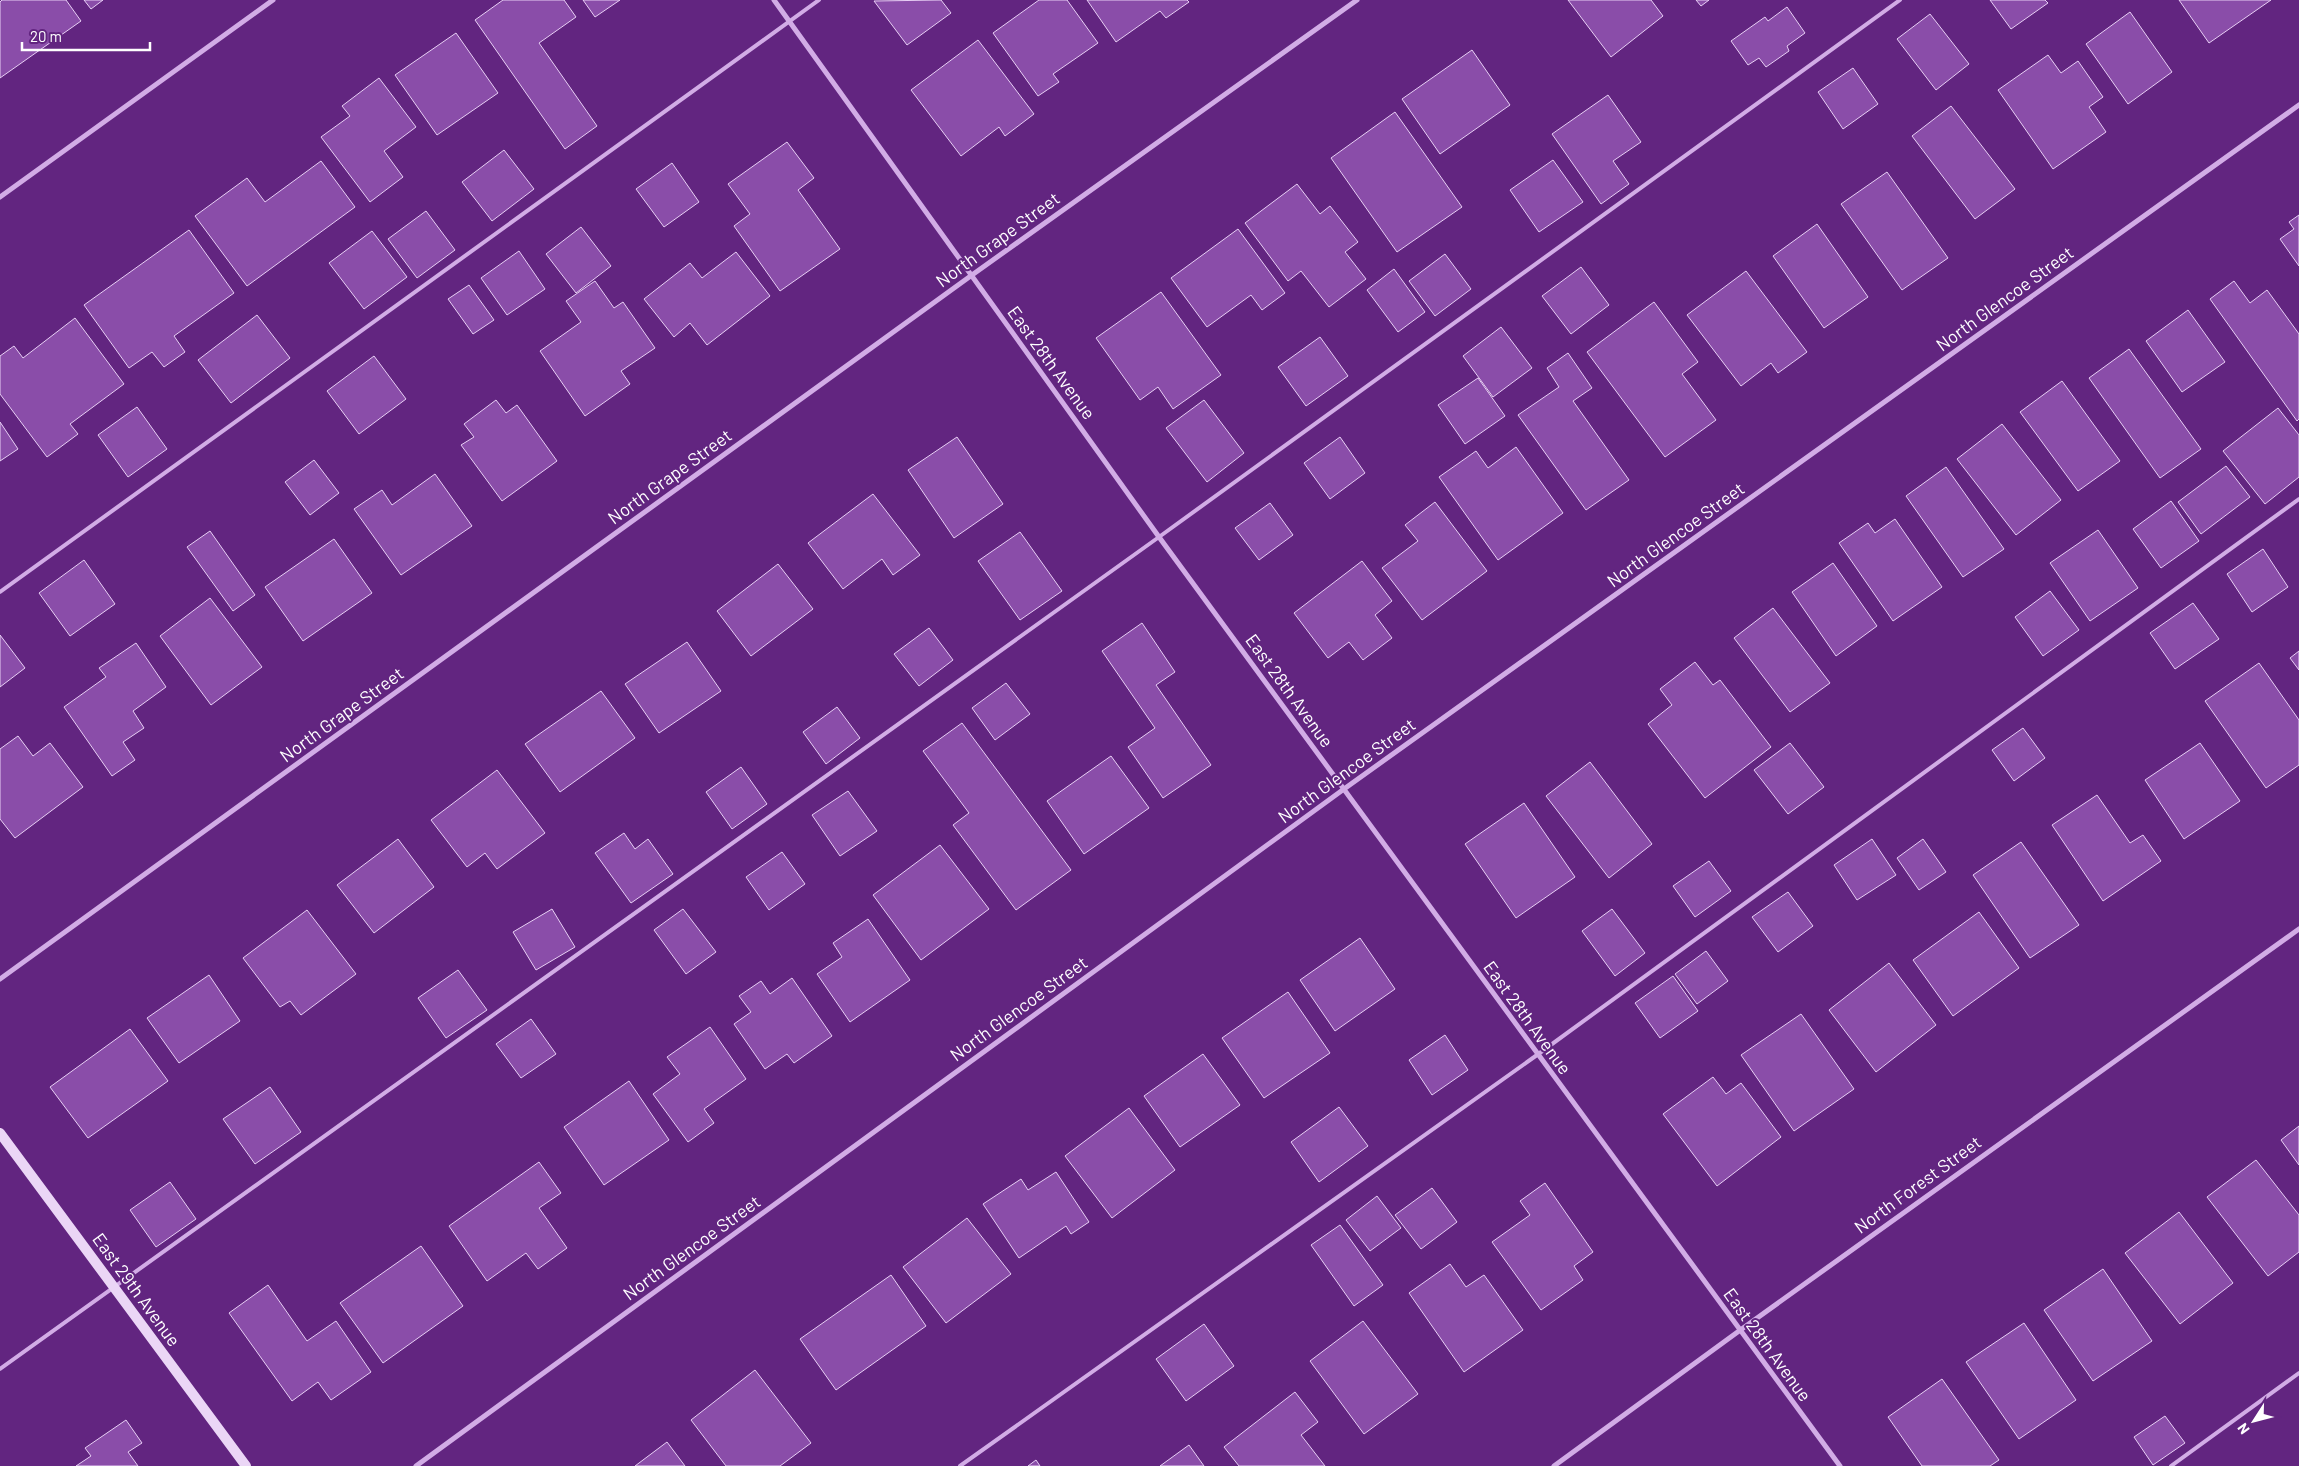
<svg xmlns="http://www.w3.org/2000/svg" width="2299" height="1466" viewBox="0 0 2299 1466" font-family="Barlow,sans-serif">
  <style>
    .building { fill: #8a4da9; stroke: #e8cff5 }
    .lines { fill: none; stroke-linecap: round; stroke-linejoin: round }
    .lane { stroke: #d2ace6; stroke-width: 4 }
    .street { stroke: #d2ace6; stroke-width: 5 }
    .secondary { stroke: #ebd6f6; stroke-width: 10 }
    .labels { text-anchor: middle; stroke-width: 4; stroke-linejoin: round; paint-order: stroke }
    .street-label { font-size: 18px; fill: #fff; stroke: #622580 }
  </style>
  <rect width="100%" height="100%" fill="#622580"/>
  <!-- building -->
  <g class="building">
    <path d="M2 0H66L81 21 0 78V2Z"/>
    <path d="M84 0H103L91 9Z"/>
    <path d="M503 0H564L576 17 539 43 597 126 565 149 475 20Z"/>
    <path d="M583 0H620L595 17Z"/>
    <path d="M941 0 951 13 907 45 874 1Z"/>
    <path d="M1039 0H1067L1098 43 1053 74 1059 82 1038 96 993 33Z"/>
    <path d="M1087 0H1187L1189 2 1166 18 1160 11 1116 42Z"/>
    <path d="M1568 0H1651L1663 16 1611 57Z"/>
    <path d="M1696 0H1709L1701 6Z"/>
    <path d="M1990 0H2045L2048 3 2011 29Z"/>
    <path d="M2179 0H2271L2209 43Z"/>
    <path d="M1787 7 1805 33 1787 46 1789 51 1766 67 1759 58 1748 65 1731 41 1765 17 1768 21Z"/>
    <path d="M2130 12 2172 72 2128 104 2086 44Z"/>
    <path d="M1930 14 1969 64 1936 90 1897 39Z"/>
    <path d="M456 33 498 93 437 135 395 75Z"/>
    <path d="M978 40 1034 114 1005 136 999 127 961 156 911 90Z"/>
    <path d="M1472 50 1510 105 1440 154 1402 99Z"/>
    <path d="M2048 55 2061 73 2078 61 2103 97 2089 107 2106 132 2053 169 1998 90Z"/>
    <path d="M1853 68 1878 104 1843 129 1818 92Z"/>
    <path d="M379 78 416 127 384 151 403 177 370 202 321 137 350 116 342 106Z"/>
    <path d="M1608 95 1641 142 1613 161 1629 184 1601 204 1552 134Z"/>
    <path d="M1951 106 2015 189 1975 219 1912 136Z"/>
    <path d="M1395 112 1462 207 1397 252 1331 158Z"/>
    <path d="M787 142 814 178 798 190 840 249 780 291 734 226 750 214 728 184Z"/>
    <path d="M504 150 534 189 492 221 462 182Z"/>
    <path d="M1553 160 1583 202 1539 232 1510 190Z"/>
    <path d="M321 161 355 207 247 286 195 216 247 178 265 202Z"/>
    <path d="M672 163 699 202 664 227 636 189Z"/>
    <path d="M1887 172 1948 258 1902 290 1841 204Z"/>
    <path d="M1297 184 1320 214 1330 206 1358 242 1345 252 1366 279 1329 307 1301 271 1288 281 1245 223Z"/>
    <path d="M426 211 455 250 417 278 388 239Z"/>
    <path d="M2299 215V266L2280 239 2294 229 2289 222Z"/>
    <path d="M1817 224 1868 297 1824 328 1773 256Z"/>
    <path d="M581 227 611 266 576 293 546 254Z"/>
    <path d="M1238 229 1285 293 1262 310 1251 295 1207 327 1171 278Z"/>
    <path d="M189 230 234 293 174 336 185 352 164 367 152 352 129 368 84 305Z"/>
    <path d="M372 231 407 277 364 309 329 263Z"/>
    <path d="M519 251 545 289 507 315 481 278Z"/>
    <path d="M736 252 770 296 707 345 690 323 674 337 644 299 690 263 702 278Z"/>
    <path d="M1445 254 1471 289 1435 316 1409 281Z"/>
    <path d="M1581 267 1609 305 1571 334 1542 296Z"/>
    <path d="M1394 269 1425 312 1398 332 1367 290Z"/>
    <path d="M1746 271 1807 352 1778 373 1771 363 1741 386 1687 315Z"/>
    <path d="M595 281 614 308 623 302 655 348 621 371 630 384 585 416 540 351 581 322 566 301Z"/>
    <path d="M2234 281 2250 303 2267 290 2299 334V419L2297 421 2210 299Z"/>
    <path d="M469 285 494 320 473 334 448 299Z"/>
    <path d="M1161 292 1221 375 1173 409 1158 387 1140 400 1096 338Z"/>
    <path d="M1654 302 1698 362 1682 374 1716 420 1665 457 1587 352Z"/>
    <path d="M2188 310 2225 362 2182 392 2146 341Z"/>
    <path d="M257 315 290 358 231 403 198 360Z"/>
    <path d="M75 318 124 384 70 424 78 434 47 457 0 394V356L14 346 23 358Z"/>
    <path d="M1501 327 1532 368 1493 397 1463 356Z"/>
    <path d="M1320 337 1348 376 1306 406 1278 367Z"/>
    <path d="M2129 349 2201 449 2160 478 2089 378Z"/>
    <path d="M1568 353 1592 388 1573 401 1629 480 1586 510 1518 415 1559 387 1547 368Z"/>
    <path d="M374 356 406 399 359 434 327 391Z"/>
    <path d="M1478 378 1505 416 1465 444 1438 405Z"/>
    <path d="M2062 381 2120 461 2078 491 2020 412Z"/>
    <path d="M496 400 506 413 517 405 557 461 502 501 461 445 474 437 464 424Z"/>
    <path d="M1204 400 1244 453 1207 482 1166 428Z"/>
    <path d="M137 407 167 449 128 477 98 435Z"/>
    <path d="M2278 408 2299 435V477L2265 504 2223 451Z"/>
    <path d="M0 422 18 449 0 461Z"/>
    <path d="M2002 424 2061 500 2016 535 1957 459Z"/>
    <path d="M957 437 1003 504 954 538 908 470Z"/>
    <path d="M1340 437 1365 473 1330 499 1304 463Z"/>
    <path d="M1516 447 1563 513 1498 560 1439 477 1476 451 1488 468Z"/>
    <path d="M314 460 339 493 310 515 285 482Z"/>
    <path d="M2226 466 2250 497 2201 534 2178 502Z"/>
    <path d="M1946 467 2004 549 1963 577 1906 496Z"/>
    <path d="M435 474 472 526 401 575 354 509 382 490 392 505Z"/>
    <path d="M873 494 920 555 893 575 882 559 843 589 808 543Z"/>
    <path d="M2171 501 2199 541 2161 568 2133 529Z"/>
    <path d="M1435 502 1487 571 1422 620 1382 568 1418 541 1405 525Z"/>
    <path d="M1270 503 1293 535 1259 560 1235 528Z"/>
    <path d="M1895 519 1942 587 1893 621 1839 543 1868 523 1875 533Z"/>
    <path d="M2098 530 2138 588 2090 621 2050 563Z"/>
    <path d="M210 531 255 595 233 611 187 547Z"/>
    <path d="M1020 532 1062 591 1020 620 978 561Z"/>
    <path d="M334 539 372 593 303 641 265 587Z"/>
    <path d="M2263 549 2288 587 2252 612 2227 574Z"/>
    <path d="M84 560 115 604 70 636 39 593Z"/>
    <path d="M1362 561 1392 601 1375 615 1392 638 1363 660 1349 642 1328 658 1294 613Z"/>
    <path d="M1833 563 1877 626 1836 656 1792 592Z"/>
    <path d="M778 564 813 609 751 656 717 611Z"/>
    <path d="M2050 591 2079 630 2043 656 2015 617Z"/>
    <path d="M210 598 262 667 211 705 160 636Z"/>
    <path d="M2193 603 2219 639 2175 669 2150 633Z"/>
    <path d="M1773 608 1830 683 1790 712 1734 638Z"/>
    <path d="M1142 623 1175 672 1156 685 1211 765 1163 798 1128 747 1155 728 1102 651Z"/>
    <path d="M929 628 953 660 919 686 894 654Z"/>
    <path d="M0 635 25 668 0 687Z"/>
    <path d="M687 642 721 691 659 733 625 684Z"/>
    <path d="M136 643 166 687 133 711 144 728 123 742 135 760 112 776 64 707 106 677 99 668Z"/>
    <path d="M2299 651V670L2290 658Z"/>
    <path d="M1695 662 1713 685 1720 680 1771 747 1705 798 1648 724 1672 705 1660 689Z"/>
    <path d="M2259 663 2299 720V765L2266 788 2205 701Z"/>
    <path d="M1006 683 1030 714 995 740 972 708Z"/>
    <path d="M601 691 635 738 560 792 525 744Z"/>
    <path d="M837 707 860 738 826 764 803 732Z"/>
    <path d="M962 723 1071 870 1016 910 953 825 969 813 923 751Z"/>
    <path d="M2023 728 2045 758 2014 781 1992 750Z"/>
    <path d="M18 736 33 756 50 743 83 787 15 838 0 819V749Z"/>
    <path d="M1790 743 1824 787 1788 814 1754 770Z"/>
    <path d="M2200 743 2240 801 2184 839 2145 780Z"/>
    <path d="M1111 756 1149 808 1084 854 1047 801Z"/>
    <path d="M1590 762 1652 844 1609 878 1546 796Z"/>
    <path d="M741 767 767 804 732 829 706 792Z"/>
    <path d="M497 770 545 833 497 869 485 853 467 867 431 820Z"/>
    <path d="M848 791 877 831 840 856 812 815Z"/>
    <path d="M2097 795 2130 843 2143 835 2161 861 2103 901 2052 825Z"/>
    <path d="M1524 803 1575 877 1516 918 1465 844Z"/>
    <path d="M624 833 635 849 648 839 673 874 631 903 595 853Z"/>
    <path d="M398 839 434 887 374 933 337 885Z"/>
    <path d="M1872 839 1896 875 1857 900 1834 865Z"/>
    <path d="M1923 839 1946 872 1919 890 1897 858Z"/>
    <path d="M2021 842 2079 925 2030 958 1973 875Z"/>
    <path d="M940 845 989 909 921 960 873 895Z"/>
    <path d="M782 852 805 884 769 910 746 877Z"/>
    <path d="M1709 861 1731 891 1695 917 1673 886Z"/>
    <path d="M1788 892 1813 926 1778 952 1752 917Z"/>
    <path d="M552 909 575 947 536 970 513 932Z"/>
    <path d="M683 909 716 952 686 974 654 930Z"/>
    <path d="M1612 909 1645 953 1615 976 1582 931Z"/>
    <path d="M307 910 356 974 301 1015 290 1001 280 1007 243 958Z"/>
    <path d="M1979 912 2019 968 1953 1016 1913 960Z"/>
    <path d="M868 919 910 980 850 1022 817 974 842 957 833 943Z"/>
    <path d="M1360 938 1395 989 1335 1031 1300 980Z"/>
    <path d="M1706 951 1728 981 1697 1004 1675 974Z"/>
    <path d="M1889 963 1936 1025 1876 1072 1829 1010Z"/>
    <path d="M458 970 487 1010 446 1038 418 998Z"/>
    <path d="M209 975 240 1021 179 1063 147 1018Z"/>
    <path d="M1673 976 1698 1011 1660 1038 1635 1003Z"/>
    <path d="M792 978 832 1036 794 1063 787 1054 765 1069 734 1024 751 1012 739 996 761 981 770 994Z"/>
    <path d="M1288 992 1330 1053 1264 1098 1222 1038Z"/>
    <path d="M1801 1014 1854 1089 1794 1131 1741 1055Z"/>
    <path d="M531 1019 556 1054 521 1078 496 1044Z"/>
    <path d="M710 1027 746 1079 704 1109 714 1123 688 1142 653 1094 680 1074 667 1057Z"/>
    <path d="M130 1029 168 1081 88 1138 50 1087Z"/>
    <path d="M1445 1035 1468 1070 1432 1095 1409 1060Z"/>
    <path d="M1203 1054 1240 1105 1180 1147 1144 1096Z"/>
    <path d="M1713 1077 1726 1094 1741 1083 1781 1137 1717 1186 1663 1114Z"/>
    <path d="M629 1081 669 1140 604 1185 564 1127Z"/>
    <path d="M270 1087 301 1132 255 1164 223 1119Z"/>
    <path d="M1339 1107 1368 1146 1319 1182 1291 1142Z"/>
    <path d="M1129 1108 1175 1170 1112 1218 1065 1156Z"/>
    <path d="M2299 1126V1165L2281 1140Z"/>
    <path d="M2256 1160 2299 1215V1252L2268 1276 2207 1197Z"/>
    <path d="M539 1162 561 1193 539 1208 567 1248 538 1269 526 1253 487 1281 449 1226Z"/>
    <path d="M1056 1172 1089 1222 1071 1234 1066 1226 1019 1258 983 1204 1021 1179 1028 1190Z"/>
    <path d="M170 1182 196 1219 156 1247 130 1210Z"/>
    <path d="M1545 1183 1593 1252 1574 1266 1583 1280 1541 1310 1492 1242 1530 1215 1520 1201Z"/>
    <path d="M1432 1188 1457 1222 1421 1249 1395 1215Z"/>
    <path d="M1377 1196 1401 1228 1370 1251 1346 1220Z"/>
    <path d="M2179 1212 2233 1283 2180 1324 2125 1253Z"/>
    <path d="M967 1218 1011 1274 946 1323 903 1267Z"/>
    <path d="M1340 1225 1383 1285 1354 1306 1311 1245Z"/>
    <path d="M421 1246 463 1306 383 1363 340 1303Z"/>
    <path d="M1450 1264 1466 1287 1484 1275 1523 1330 1464 1372 1409 1293Z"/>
    <path d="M2103 1269 2152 1341 2093 1381 2044 1310Z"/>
    <path d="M891 1275 926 1326 836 1390 800 1339Z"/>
    <path d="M268 1285 307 1341 336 1321 371 1372 331 1400 318 1382 292 1401 229 1313Z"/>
    <path d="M1363 1321 1418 1394 1364 1434 1310 1361Z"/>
    <path d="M2024 1323 2076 1400 2019 1439 1966 1362Z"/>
    <path d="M1204 1324 1234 1366 1186 1401 1156 1359Z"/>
    <path d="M755 1370 811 1443 780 1466H726L691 1420Z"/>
    <path d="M1942 1379 1999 1460 1990 1466H1922L1888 1417Z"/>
    <path d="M1295 1392 1318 1422 1301 1435 1325 1466H1239L1224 1447Z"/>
    <path d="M2165 1416 2185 1443 2153 1465 2134 1437Z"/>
    <path d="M126 1420 142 1443 128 1452 138 1466H76L91 1456 85 1448Z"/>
    <path d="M667 1442 685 1466H635Z"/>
    <path d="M1189 1445 1204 1466H1160Z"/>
    <path d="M1036 1460 1040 1466H1028Z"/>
  </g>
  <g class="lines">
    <!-- lane -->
    <g class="lane">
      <path d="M0 592 819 0"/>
      <path d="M0 1369 1159 537 1900 0"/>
      <path d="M960 1466 1537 1055 2299 499"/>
      <path d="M2171 1466 2299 1373"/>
    </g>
    <!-- street -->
    <g class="street">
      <path d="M774 0 1159 537 1840 1466"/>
      <path d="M0 197 273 0"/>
      <path d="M0 979 972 275 1357 0"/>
      <path d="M416 1466 1344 789 2299 105"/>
      <path d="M1554 1466 1739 1331 2299 929"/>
    </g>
    <!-- secondary -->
    <path class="secondary" d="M0 1133 246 1466"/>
  </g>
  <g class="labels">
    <!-- street labels -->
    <g class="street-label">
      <text transform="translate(998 240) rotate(-36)" y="6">North Grape Street</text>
      <text transform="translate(2005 299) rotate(-36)" y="6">North Glencoe Street</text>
      <text transform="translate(1051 363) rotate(54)" y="6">East 28th Avenue</text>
      <text transform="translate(670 477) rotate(-36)" y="6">North Grape Street</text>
      <text transform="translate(1676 535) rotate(-36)" y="6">North Glencoe Street</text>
      <text transform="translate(1289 691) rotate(54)" y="6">East 28th Avenue</text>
      <text transform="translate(342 715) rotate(-36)" y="6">North Grape Street</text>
      <text transform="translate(1347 771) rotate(-36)" y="6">North Glencoe Street</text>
      <text transform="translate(1019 1009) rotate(-36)" y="6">North Glencoe Street</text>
      <text transform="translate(1527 1018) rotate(54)" y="6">East 28th Avenue</text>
      <text transform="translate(1918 1185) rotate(-36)" y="6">North Forest Street</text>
      <text transform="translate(692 1248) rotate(-36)" y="6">North Glencoe Street</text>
      <text transform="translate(136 1290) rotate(54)" y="6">East 29th Avenue</text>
      <text transform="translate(1767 1345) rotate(54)" y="6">East 28th Avenue</text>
    </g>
  </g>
  <!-- north arrow -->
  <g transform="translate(2254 1421) rotate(234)" stroke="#622580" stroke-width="4" paint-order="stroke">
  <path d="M0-4L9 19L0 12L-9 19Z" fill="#ffffff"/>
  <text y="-8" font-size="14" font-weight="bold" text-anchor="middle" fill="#ffffff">N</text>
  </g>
  <!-- scale -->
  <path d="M22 42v8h128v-8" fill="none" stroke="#ffffff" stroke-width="2.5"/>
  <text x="30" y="42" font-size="15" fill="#ffffff" stroke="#622580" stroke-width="4" paint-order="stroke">20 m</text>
</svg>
